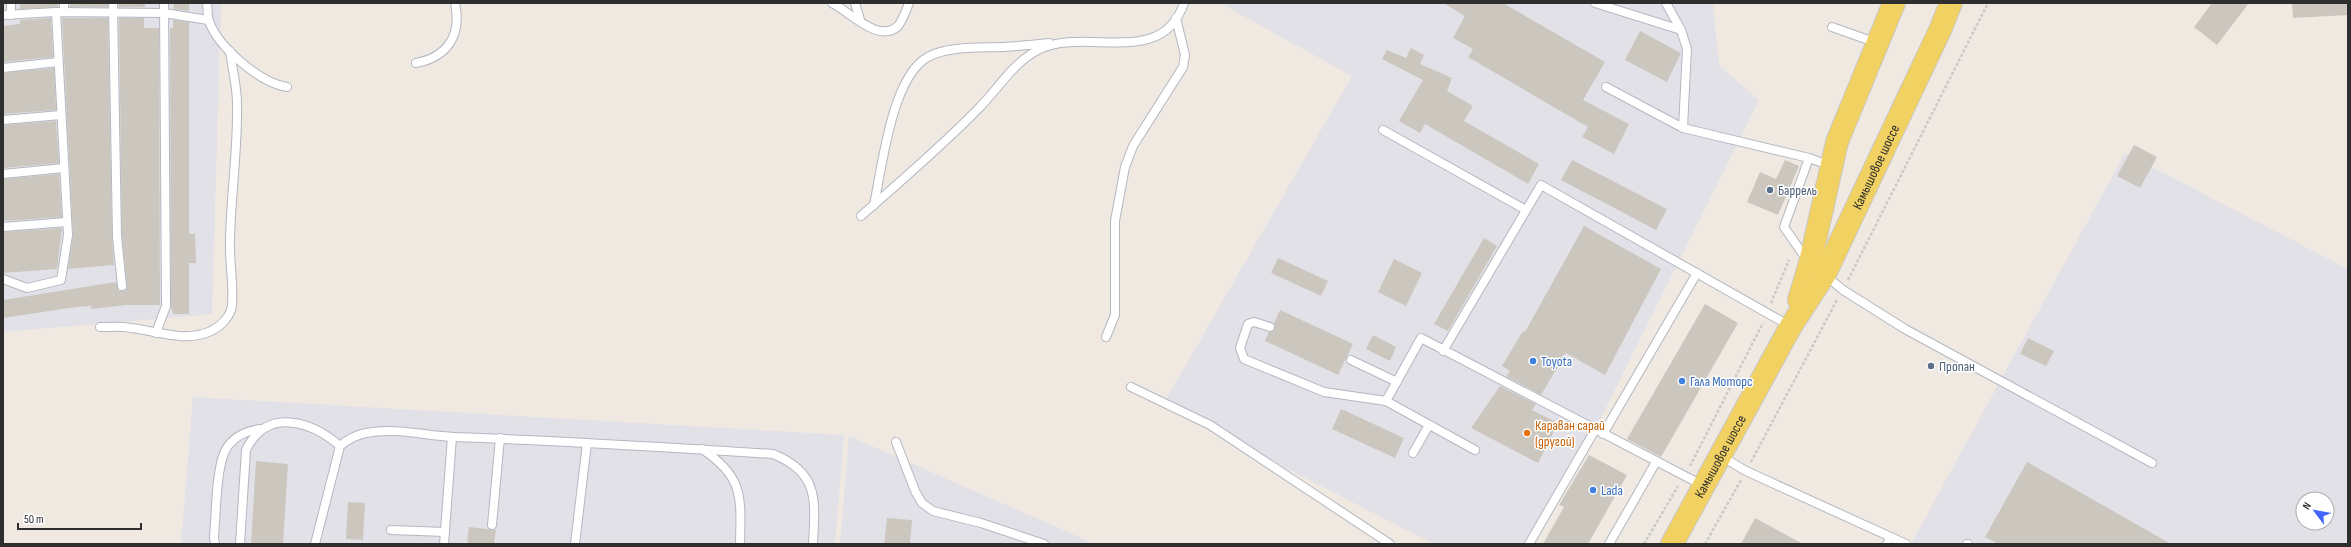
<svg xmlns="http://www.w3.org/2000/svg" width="2351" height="547" viewBox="0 0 2351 547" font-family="'Sofia Sans Condensed',sans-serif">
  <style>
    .industrial { fill: #e3e1e8; fill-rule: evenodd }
    .building { fill: #cbc7bf }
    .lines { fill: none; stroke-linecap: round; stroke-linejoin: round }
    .lane-casing { stroke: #b4b7c1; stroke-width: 10 }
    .primary-casing { stroke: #c9c9c9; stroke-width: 24 }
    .path { stroke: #c9c9c9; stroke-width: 2.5; stroke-dasharray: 3 2; stroke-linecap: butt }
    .lane { stroke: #fff; stroke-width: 8 }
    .primary { stroke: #f2d163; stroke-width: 22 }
    .service-dot { fill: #5c6f8a; stroke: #fff; stroke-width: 1.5 }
    .shop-dot { fill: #3f7fe0; stroke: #fff; stroke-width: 1.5 }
    .food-dot { fill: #e8710a; stroke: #fff; stroke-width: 1.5 }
    .labels { text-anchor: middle; stroke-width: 3; stroke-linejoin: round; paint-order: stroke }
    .street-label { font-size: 14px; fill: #2e2e2e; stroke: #fff }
    .service-label { font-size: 14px; fill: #4e5e75; stroke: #fff; text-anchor: start }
    .shop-label { font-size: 14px; fill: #366cbe; stroke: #fff; text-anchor: start }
    .food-label { font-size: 14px; fill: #c56008; stroke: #fff; text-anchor: start }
  </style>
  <rect width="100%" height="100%" fill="#efe9e1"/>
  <!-- industrial -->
  <g class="industrial">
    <path d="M3 3H221L212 314 3 332Z"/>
    <path d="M1220 3H1713L1719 65 1759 100 1595 430 1534 544H1434L1163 405 1352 76Z"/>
    <path d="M2125 153 2348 269V544H1911ZM2303 499H2327V523H2303Z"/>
    <path d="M193 397 844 435 835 544H181Z"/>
    <path d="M849 436 1095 544H840Z"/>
  </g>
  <!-- building -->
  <g class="building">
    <path d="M20 3H58V7L20 9Z"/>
    <rect x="70" y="3" width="38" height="4"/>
    <path d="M118 3H145V7H119Z"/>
    <path d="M174 3H189V11L173 9Z"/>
    <path d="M1443 3H1503L1605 62 1583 100 1629 124 1614 154 1582 137 1588 127 1468 57 1473 49 1453 38 1465 16Z"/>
    <path d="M2212 3H2249L2217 45 2194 27Z"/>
    <path d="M2292 3H2348V15L2293 18Z"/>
    <path d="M51 18 53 57 3 62V26L20 24V20Z"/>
    <path d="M62 18H108L112 237 114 265 68 269 73 235Z"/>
    <path d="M119 18H144V28H159L160 305H126L91 309V306L76 307 3 318V300L116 282 119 291H125L127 288 122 237Z"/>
    <path d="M173 20 189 22V234H195L196 263H189V314H173L171 305 170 28H173Z"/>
    <path d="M1640 31 1681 53 1667 82 1625 60Z"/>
    <path d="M1411 48 1424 55 1420 64 1452 78 1447 91 1473 106 1464 121 1539 164 1528 184 1425 124 1420 133 1399 121 1423 80 1382 59 1387 50 1406 58Z"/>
    <path d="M54 68 56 110 3 114V73Z"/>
    <path d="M56 121 59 163 3 168V125Z"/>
    <path d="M2134 145 2157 157 2140 188 2117 176Z"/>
    <path d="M1572 160 1667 209 1656 230 1561 180Z"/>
    <path d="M1785 160 1799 166 1778 215 1747 202 1760 172 1776 179Z"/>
    <path d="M59 174 62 217 3 221V179Z"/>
    <path d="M1584 226 1661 269 1605 375 1566 353 1541 395 1506 376 1510 371 1502 366 1523 331 1525 332Z"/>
    <path d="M62 228 57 269 3 273V232Z"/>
    <path d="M1484 238 1497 246 1448 331 1434 324Z"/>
    <path d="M1278 258 1328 281 1321 296 1271 273Z"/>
    <path d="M1394 259 1422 273 1406 306 1378 292Z"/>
    <path d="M1705 304 1738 323 1661 457 1627 439Z"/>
    <path d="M1280 310 1353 344 1338 375 1265 341 1269 332 1275 329 1274 323Z"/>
    <path d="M1373 335 1396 347 1390 361 1366 349Z"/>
    <path d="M2028 338 2054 351 2046 366 2020 354Z"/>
    <path d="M1500 386 1536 404 1532 410 1558 423 1538 463 1471 428Z"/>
    <path d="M1341 409 1404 438 1395 458 1332 429Z"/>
    <path d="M1589 455 1627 475 1588 544H1543L1564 507 1559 505Z"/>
    <path d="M256 461 288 464 283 544H251Z"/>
    <path d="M2027 462 2171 544H1998L1985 537Z"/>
    <path d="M348 502 365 503 363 540 346 539Z"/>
    <path d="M887 518 912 520 910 544H884Z"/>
    <path d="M1755 518 1803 544H1741Z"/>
    <path d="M469 527 496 530 494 544H467Z"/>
  </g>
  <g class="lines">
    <!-- lane casing -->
    <g class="lane-casing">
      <g id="lane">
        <path d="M113 3 117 237 122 286"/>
        <path d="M207 3C208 9 207 16 209 21 218 47 260 83 287 87"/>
        <path d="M832 3C850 12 879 44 898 26 903 20 906 10 909 3"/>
        <path d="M855 3 860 20"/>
        <path d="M1595 3 1681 30"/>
        <path d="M1666 3 1681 30 1687 49 1683 128"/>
        <path d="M64 12V3"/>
        <path d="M3 15 56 12 164 13 208 20"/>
        <path d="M11 15V3"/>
        <path d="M1832 27 1877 43"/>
        <path d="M416 63C447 57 462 36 455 3"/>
        <path d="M3 68 58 62"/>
        <path d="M1606 87 1683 128 1809 158 1831 166"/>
        <path d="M3 120 61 115"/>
        <path d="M1383 130 1526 210"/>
        <path d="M3 174 64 168"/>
        <path d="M874 205C882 167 892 76 928 57 947 46 981 48 1003 47 1018 46 1033 45 1049 43"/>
        <path d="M861 216C901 181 942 146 979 108 999 88 1013 62 1040 49 1086 27 1162 69 1184 3"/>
        <path d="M3 227 67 222"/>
        <path d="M1807 260 1784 227 1809 158"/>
        <path d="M1825 275 1843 290 1905 329 2152 463"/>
        <path d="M3 279 27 288 61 280 68 235 56 12"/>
        <path d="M100 327C110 327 121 326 131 328 157 331 185 343 211 331 221 326 230 317 232 306 234 286 229 260 230 239 231 194 238 148 237 103 237 86 232 68 230 51"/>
        <path d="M1270 327 1254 322 1248 324 1240 348 1244 359 1324 392 1386 401 1475 450"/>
        <path d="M156 333 166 306 164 3"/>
        <path d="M1106 337 1115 315V221L1125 167 1133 146 1183 67 1185 55 1176 18"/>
        <path d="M1443 351 1541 185 1790 326"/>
        <path d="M1351 360 1397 382"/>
        <path d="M1131 387 1210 425 1390 544"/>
        <path d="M1386 401 1421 338 1704 486"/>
        <path d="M1603 434 1697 273"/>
        <path d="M896 442 916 493 922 503 933 511 981 523 1044 544"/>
        <path d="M702 449C744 477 741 497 740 544"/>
        <path d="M1413 453 1429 425"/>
        <path d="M1721 456 1746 471 1906 544"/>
        <path d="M492 525 500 438"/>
        <path d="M391 530 445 532"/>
        <path d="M215 544 214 537C216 515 216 470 225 451 232 437 247 431 260 429"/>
        <path d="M240 544 246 450C267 407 311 421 340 446"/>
        <path d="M315 544 340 446C348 439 356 435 366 433 397 427 425 436 454 437 560 441 667 447 773 454 820 473 815 501 813 544"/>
        <path d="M444 544 452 437"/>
        <path d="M575 544 587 443"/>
        <path d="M1529 544 1595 430"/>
        <path d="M1609 544 1656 462"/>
        <path d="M1887 544 1891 537"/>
        <path d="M1967 544H1968"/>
      </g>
    </g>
    <!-- primary casing -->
    <g class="primary-casing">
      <g id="primary">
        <path d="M1799 300 1810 263 1837 142 1894 3"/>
        <path id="s1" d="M1672 544 1791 326 1825 274 1941 28 1951 3"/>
      </g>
    </g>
    <!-- path -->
    <g class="path">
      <path d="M1848 280 1988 3"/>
      <path d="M1771 303 1789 260"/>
      <path d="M1751 462 1837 300"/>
      <path d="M1690 466 1763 323"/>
      <path d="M1644 544 1678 486"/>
      <path d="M1705 544 1741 480"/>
    </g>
    <!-- lane -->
    <use href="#lane" class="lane"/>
    <!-- primary -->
    <use href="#primary" class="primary"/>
  </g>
  <!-- markers -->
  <g class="service-dot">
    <circle cx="1770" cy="190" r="4"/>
    <circle cx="1931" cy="366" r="4"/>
  </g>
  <g class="shop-dot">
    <circle cx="1533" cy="361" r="4"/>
    <circle cx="1682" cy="381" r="4"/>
    <circle cx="1593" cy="490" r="4"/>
  </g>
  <circle class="food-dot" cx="1527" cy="433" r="4"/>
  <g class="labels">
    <!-- street labels -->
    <g class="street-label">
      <text dy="5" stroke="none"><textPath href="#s1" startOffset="429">Камышовое шоссе</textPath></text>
      <text dy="5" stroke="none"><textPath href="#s1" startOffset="100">Камышовое шоссе</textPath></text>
    </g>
    <!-- service labels -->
    <g class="service-label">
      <text x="1778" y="195">Баррель</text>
      <text x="1939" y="371">Пропан</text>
    </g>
    <!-- shop labels -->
    <g class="shop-label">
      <text x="1541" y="366">Toyota</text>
      <text x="1690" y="386">Гала Моторс</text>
      <text x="1601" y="495">Lada</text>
    </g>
    <!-- food labels -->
    <g class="food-label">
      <text x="1535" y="430">Караван сарай<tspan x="1535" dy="16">(другой)</tspan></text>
    </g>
  </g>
  <!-- border -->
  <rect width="2351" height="547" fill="none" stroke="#2e2e2e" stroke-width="8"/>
  <!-- north arrow -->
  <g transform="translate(2315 511) rotate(302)"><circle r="19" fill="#ffffff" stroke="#ababab"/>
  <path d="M0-3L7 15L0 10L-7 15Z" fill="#4264fb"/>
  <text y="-6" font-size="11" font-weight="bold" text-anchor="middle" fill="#2e2e2e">N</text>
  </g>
  <!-- scale -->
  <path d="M18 523v6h123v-6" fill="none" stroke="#2e2e2e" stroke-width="2"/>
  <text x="24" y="523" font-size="12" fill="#2e2e2e" stroke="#ffffff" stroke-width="3" paint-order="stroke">50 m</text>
</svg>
